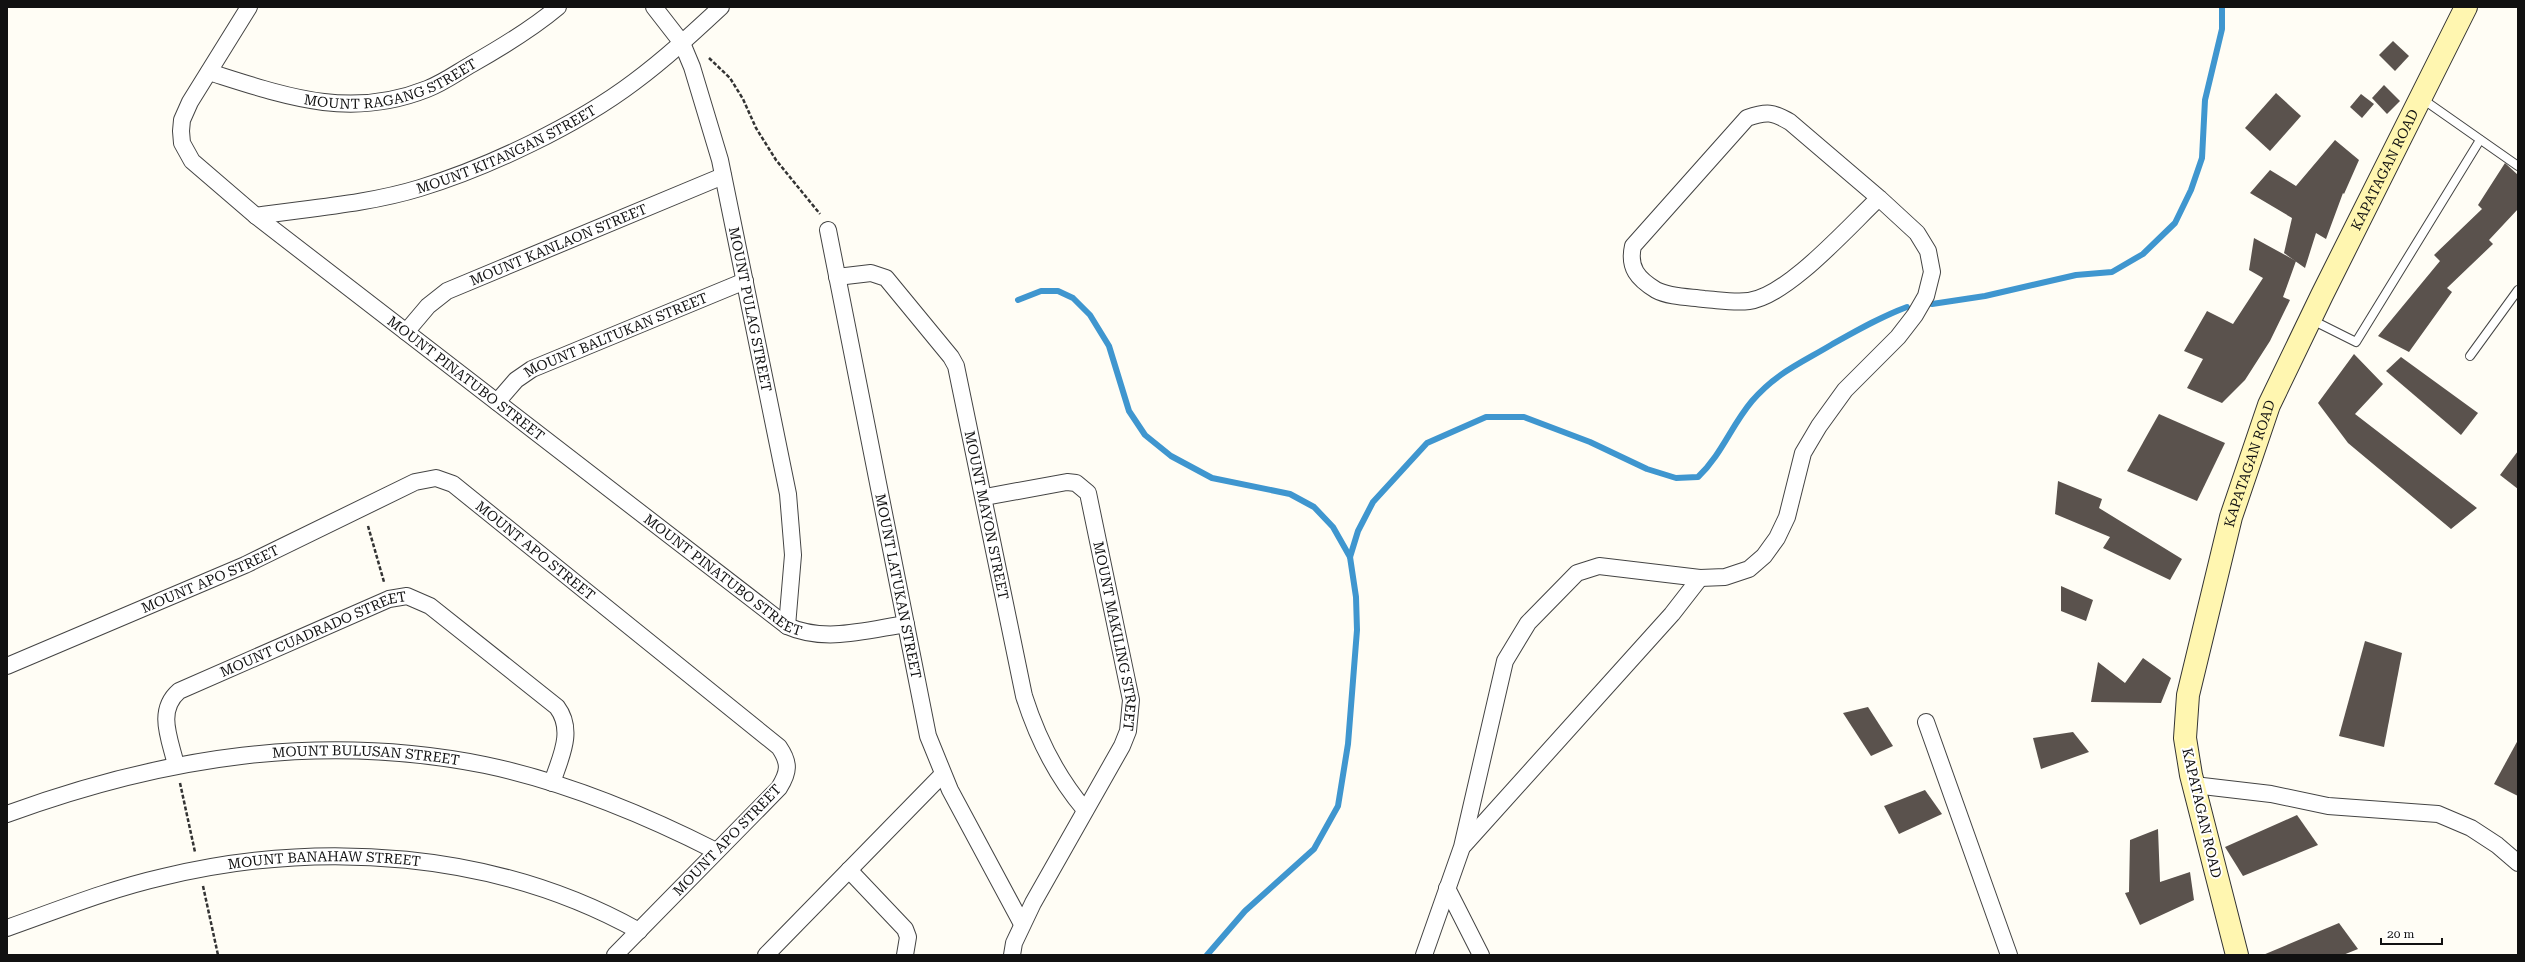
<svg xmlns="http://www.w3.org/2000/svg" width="2525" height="962" viewBox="0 0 2525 962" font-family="'Roboto Serif',serif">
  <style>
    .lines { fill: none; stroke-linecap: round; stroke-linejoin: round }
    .stream { stroke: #3f96cf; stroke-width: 6 }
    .building { fill: #5a524d }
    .service-casing { stroke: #444; stroke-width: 10 }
    .minor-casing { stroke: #444; stroke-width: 18 }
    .secondary-casing { stroke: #333; stroke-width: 24 }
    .path { stroke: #333; stroke-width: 2.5; stroke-dasharray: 4 2; stroke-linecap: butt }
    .service { stroke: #fff; stroke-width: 8 }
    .minor { stroke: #fff; stroke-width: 16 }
    .secondary { stroke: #fff6b0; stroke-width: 22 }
    .labels { text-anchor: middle; stroke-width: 4; stroke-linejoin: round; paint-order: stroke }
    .street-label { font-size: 14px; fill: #111; stroke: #fff }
  </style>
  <rect width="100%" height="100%" fill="#fffdf5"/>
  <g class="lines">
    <!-- stream -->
    <g class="stream">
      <path d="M1018 300 1041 291H1058L1073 298 1090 315 1109 346 1129 411 1145 435 1171 456 1212 478 1290 494 1314 507 1333 527 1350 557 1356 597 1357 630 1348 744 1338 806 1314 849 1245 911 1207 955"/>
      <path d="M1932 304 1985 296 2076 275 2112 272 2143 254 2175 223 2191 190 2202 158 2205 100 2222 29V7"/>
      <path d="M1350 557 1358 531 1373 502 1427 443 1486 417H1524L1590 442 1647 469 1676 478 1698 477C1722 454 1731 426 1752 401 1776 373 1801 363 1831 345 1856 331 1880 317 1907 307"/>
    </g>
  </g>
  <!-- building -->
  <g class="building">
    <path d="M2393 41 2409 56 2395 71 2379 55Z"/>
    <path d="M2384 85 2400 101 2387 114 2372 98Z"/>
    <path d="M2276 93 2301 116 2270 151 2245 128Z"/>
    <path d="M2361 94 2374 104 2362 118 2350 107Z"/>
    <path d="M2335 140 2359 160 2344 194 2343 193 2326 239 2316 233 2305 268 2284 253 2292 218 2250 193 2270 170 2296 186Z"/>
    <path d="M2505 163 2518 175V209L2489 240 2493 244 2447 288 2452 292 2409 352 2378 336 2440 261 2434 255 2482 209 2478 205Z"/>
    <path d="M2254 238 2296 261 2283 297 2290 300 2270 341 2245 380 2222 403 2187 388 2203 359 2184 351 2207 311 2233 324 2263 278 2249 270Z"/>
    <path d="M2354 354 2383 384 2355 414 2477 508 2451 529 2348 443 2318 403Z"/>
    <path d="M2401 357 2478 413 2461 435 2386 371Z"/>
    <path d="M2159 414 2225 443 2197 501 2127 471Z"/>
    <path d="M2518 451V489L2500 475Z"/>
    <path d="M2058 481 2102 499 2099 508 2182 559 2170 580 2103 548 2110 537 2055 514Z"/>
    <path d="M2061 586 2093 600 2086 621 2061 611Z"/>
    <path d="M2365 641 2402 653 2384 747 2339 736Z"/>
    <path d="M2143 658 2171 678 2161 703 2091 702 2098 662 2125 683Z"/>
    <path d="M1868 707 1893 746 1871 756 1843 713Z"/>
    <path d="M2073 732 2089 752 2041 769 2033 738Z"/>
    <path d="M2518 740V796L2494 784Z"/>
    <path d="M1925 790 1942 814 1899 834 1884 806Z"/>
    <path d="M2297 815 2318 845 2243 876 2225 847Z"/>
    <path d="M2158 829 2160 882 2190 872 2194 900 2140 925 2125 893 2129 892 2130 840Z"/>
    <path d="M2339 923 2358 949 2343 955H2263Z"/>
  </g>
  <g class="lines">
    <!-- service casing -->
    <g class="service-casing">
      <g id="service">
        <path d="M2421 98 2518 166"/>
        <path d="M2312 320 2356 342 2480 140"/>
        <path d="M2470 356 2518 290"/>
      </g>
    </g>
    <!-- minor casing -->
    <g class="minor-casing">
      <g id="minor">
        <path id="s1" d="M249 7 190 102 182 120 181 131 182 143 192 161 256 216 787 626C825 643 867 630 906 624"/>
        <path id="s2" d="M654 7 682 43 692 67 720 160 788 494 793 555 787 626"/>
        <path id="s3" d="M209 72C285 96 349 120 427 89 443 83 458 72 472 64 502 47 532 29 558 7"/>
        <path id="s4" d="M256 216C310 208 368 204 420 188 489 167 577 125 634 82 665 59 693 33 721 7"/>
        <path id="s5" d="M828 230 928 736 950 790 1022 924"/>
        <path id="s6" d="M837 277 871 273 886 278 951 357 956 366 1024 696C1037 737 1057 777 1085 810"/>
        <path id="s7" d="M406 332 428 306 447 291 723 176"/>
        <path id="s8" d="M497 402 516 380 532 369 745 281"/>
        <path id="s9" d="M985 497 1067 482 1076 483 1088 493 1131 700 1128 731 1122 746 1033 903 1014 943 1012 955"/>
        <path id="s10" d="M7 666 245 565 415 482 436 478 453 484 779 747C790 763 789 772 779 788L615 955"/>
        <path d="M1926 722 2009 955"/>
        <path id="s11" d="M176 765C170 739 156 711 179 691L389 599 407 596 430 606 557 707C575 731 560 758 552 783"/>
        <path d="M2194 785 2271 794 2328 806 2438 814 2471 828 2497 845 2518 863"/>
        <path id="s12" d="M7 814C163 757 320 732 485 765 566 782 643 814 716 851"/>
        <path d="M1464 845 1672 614 1700 578"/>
        <path d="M849 870 905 929 908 937 905 955"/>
        <path d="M1447 888 1481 955"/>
        <path id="s13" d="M7 928C58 910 110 889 163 877 320 839 496 851 639 931"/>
        <path d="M766 955 942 775"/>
        <path d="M1424 955 1462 847 1505 661 1528 623 1577 573 1599 566 1700 578 1725 577 1749 569 1764 556 1777 538 1787 517 1803 453 1819 426 1845 390 1898 337 1915 315 1926 296 1932 272 1928 251 1917 233 1879 198 1790 122C1773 112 1767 111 1747 118L1633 246C1628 268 1638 279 1656 290 1669 297 1689 297 1704 299 1719 300 1734 303 1749 301 1788 296 1850 225 1879 198"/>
      </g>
    </g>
    <!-- secondary casing -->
    <g class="secondary-casing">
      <g id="secondary">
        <path id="s14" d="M2237 955 2191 775 2185 738 2188 695 2231 517 2269 405 2322 295 2466 7"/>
      </g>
    </g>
    <!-- path -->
    <g class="path">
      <path d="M709 58 730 78 743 99 756 128 776 160 820 214"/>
      <path d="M368 526 384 582"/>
      <path d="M180 783 195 852"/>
      <path d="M203 886 218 955"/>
    </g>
    <!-- service -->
    <use href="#service" class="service"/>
    <!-- minor -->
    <use href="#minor" class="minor"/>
    <!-- secondary -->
    <use href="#secondary" class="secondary"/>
  </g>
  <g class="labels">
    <!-- street labels -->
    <g class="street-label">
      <text dy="5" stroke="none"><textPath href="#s3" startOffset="189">MOUNT RAGANG STREET</textPath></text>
      <text dy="5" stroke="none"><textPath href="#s4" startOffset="261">MOUNT KITANGAN STREET</textPath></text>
      <text dy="5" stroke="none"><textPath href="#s14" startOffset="830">KAPATAGAN ROAD</textPath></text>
      <text dy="5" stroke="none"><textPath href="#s7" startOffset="179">MOUNT KANLAON STREET</textPath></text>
      <text dy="5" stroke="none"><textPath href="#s2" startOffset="321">MOUNT PULAG STREET</textPath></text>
      <text dy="5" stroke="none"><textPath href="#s8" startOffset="139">MOUNT BALTUKAN STREET</textPath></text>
      <text dy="5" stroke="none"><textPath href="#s1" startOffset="525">MOUNT PINATUBO STREET</textPath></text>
      <text dy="5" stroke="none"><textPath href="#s14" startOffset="506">KAPATAGAN ROAD</textPath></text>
      <text dy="5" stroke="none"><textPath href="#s6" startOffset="315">MOUNT MAYON STREET</textPath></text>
      <text dy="5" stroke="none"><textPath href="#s10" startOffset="593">MOUNT APO STREET</textPath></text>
      <text dy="5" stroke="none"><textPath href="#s1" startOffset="849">MOUNT PINATUBO STREET</textPath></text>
      <text dy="5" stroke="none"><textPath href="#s10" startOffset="221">MOUNT APO STREET</textPath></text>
      <text dy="5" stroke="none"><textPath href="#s5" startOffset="363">MOUNT LATUKAN STREET</textPath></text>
      <text dy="5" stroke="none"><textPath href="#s9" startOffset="254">MOUNT MAKILING STREET</textPath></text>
      <text dy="5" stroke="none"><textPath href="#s11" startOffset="225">MOUNT CUADRADO STREET</textPath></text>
      <text dy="5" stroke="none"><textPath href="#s12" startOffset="367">MOUNT BULUSAN STREET</textPath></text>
      <text transform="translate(2202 813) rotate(77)" y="5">KAPATAGAN ROAD</text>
      <text transform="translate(727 840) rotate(-46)" y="5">MOUNT APO STREET</text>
      <text dy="5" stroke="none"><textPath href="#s13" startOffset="327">MOUNT BANAHAW STREET</textPath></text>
    </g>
  </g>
  <!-- border -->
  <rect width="2525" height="962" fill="none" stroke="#111111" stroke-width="16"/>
  <!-- scale -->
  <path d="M2381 938v6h61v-6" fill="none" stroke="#111111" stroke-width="2"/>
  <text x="2387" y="938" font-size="12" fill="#111111" stroke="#ffffff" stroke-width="3" paint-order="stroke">20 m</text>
</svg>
